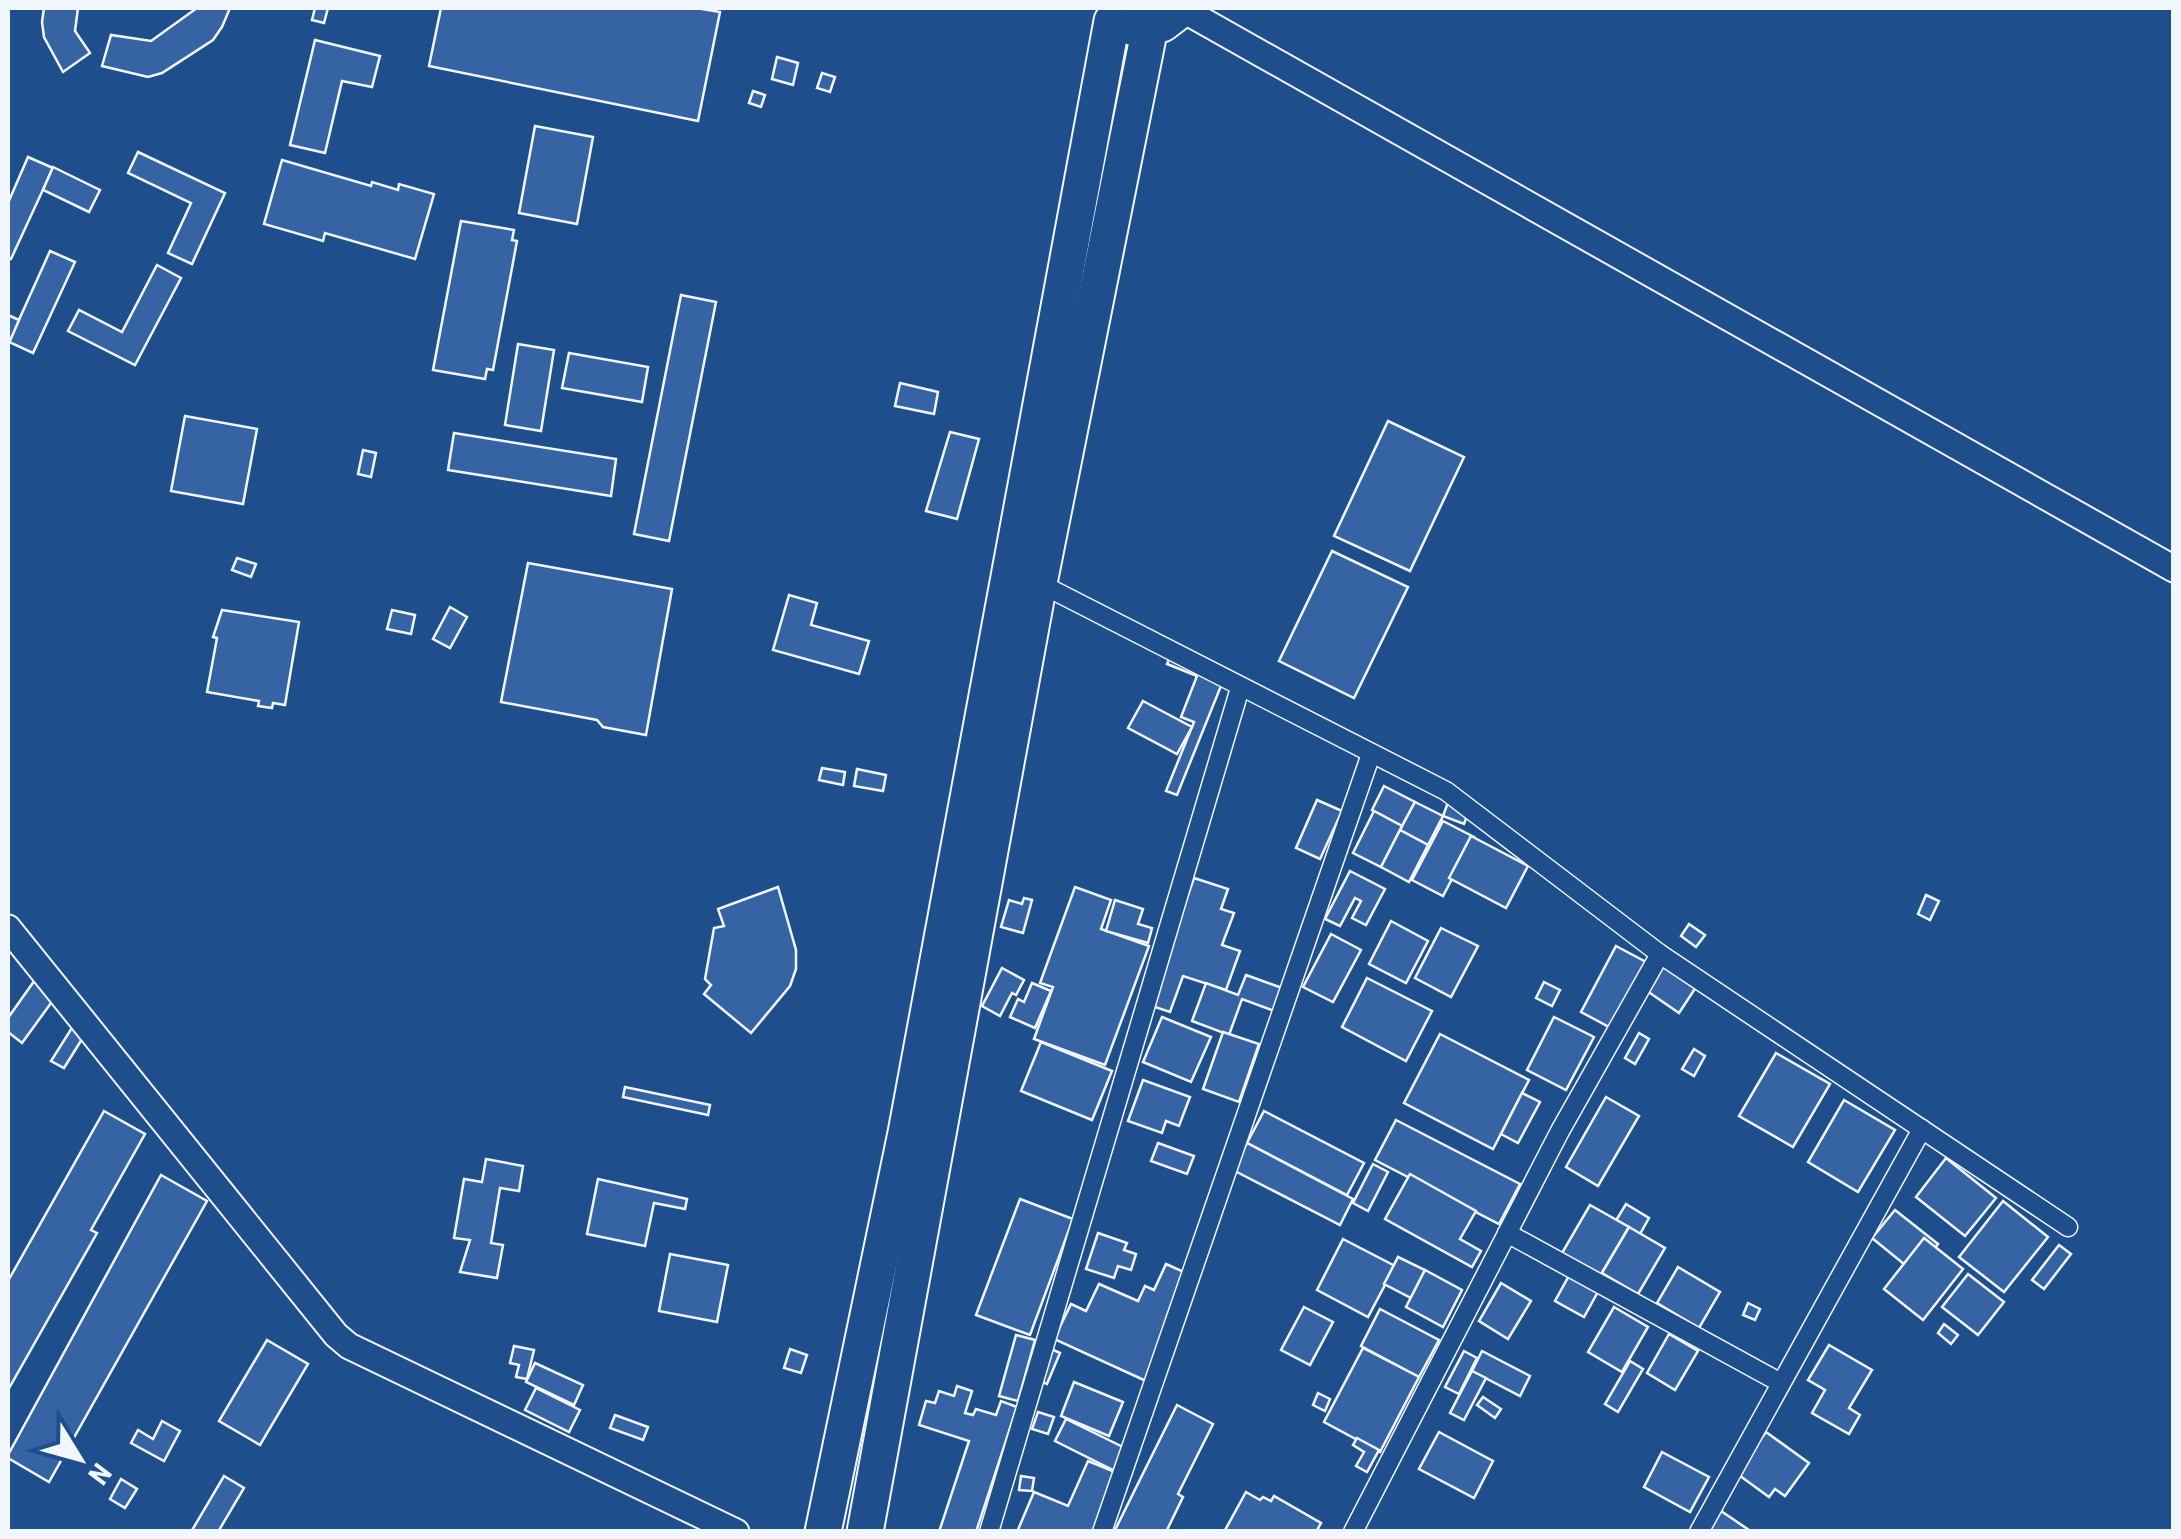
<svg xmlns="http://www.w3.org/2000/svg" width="2181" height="1539" font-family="'Roboto Condensed',sans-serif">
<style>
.building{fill:#3563a3;stroke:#f2f6ff;stroke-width:2.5}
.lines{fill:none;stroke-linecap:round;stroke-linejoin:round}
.street-casing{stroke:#f2f6ff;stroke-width:21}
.secondary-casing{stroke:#f2f6ff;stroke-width:29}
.highway-casing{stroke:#f2f6ff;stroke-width:39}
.street{stroke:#1f4e8c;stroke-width:18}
.secondary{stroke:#1f4e8c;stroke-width:25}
.highway{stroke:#1f4e8c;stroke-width:35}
</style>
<rect width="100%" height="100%" fill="#1f4e8c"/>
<g class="building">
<path d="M44,8H78L75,31L90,53L63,72L44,37L42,22Z"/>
<path d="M197,8H230L222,27L213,40L162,73L148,77L102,66L111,35L151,41Z"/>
<path d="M315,8H328L324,23L312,20Z"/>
<path d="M441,8H696L720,12L698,121L429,66Z"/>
<path d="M315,40L380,56L372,87L342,81L325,153L290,145Z"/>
<path d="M777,57L798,63L793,85L772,79Z"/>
<path d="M822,73L835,77L830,92L817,88Z"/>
<path d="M753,91L765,95L761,107L749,103Z"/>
<path d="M535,126L593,137L577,224L519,213Z"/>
<path d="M138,152L225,193L192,264L168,253L191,203L128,173Z"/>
<path d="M28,157L53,168L11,259L8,258V203Z"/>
<path d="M282,160L371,186L372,182L398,190L399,184L434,194L415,259L325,233L323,241L264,224Z"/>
<path d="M53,167L100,190L89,212L43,190Z"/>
<path d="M461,221L514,230L512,240L517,241L493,370L487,369L485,379L433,370Z"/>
<path d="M50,251L75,262L33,353L9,342Z"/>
<path d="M157,265L181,278L135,365L68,331L79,310L122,332Z"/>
<path d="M681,295L716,302L669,541L634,534Z"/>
<path d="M8,315L19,320L9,343L8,342Z"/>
<path d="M518,344L554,350L541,431L505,425Z"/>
<path d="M569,353L648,367L642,402L562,388Z"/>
<path d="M900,383L938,392L934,414L895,406Z"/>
<path d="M185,416L257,429L243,504L171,491Z"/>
<path d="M1388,421L1464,457L1410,571L1334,536Z"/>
<path d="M950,432L979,439L957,519L926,511Z"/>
<path d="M454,433L616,459L611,496L448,470Z"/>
<path d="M363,450L376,453L371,477L358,474Z"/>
<path d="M1332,551L1408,587L1354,698L1279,661Z"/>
<path d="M237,558L256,564L251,577L232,570Z"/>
<path d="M528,563L672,589L646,735L603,727L597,720L501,702Z"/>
<path d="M789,595L817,603L811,625L869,641L859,674L773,650Z"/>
<path d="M450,607L467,617L450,648L433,639Z"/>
<path d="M222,610L299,622L285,705L273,703L272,708L258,706L259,701L207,692L217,638L213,637Z"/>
<path d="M392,610L415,615L411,634L387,629Z"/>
<path d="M1173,649L1227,671L1177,795L1166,791L1194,722L1181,717L1197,676L1167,664Z"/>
<path d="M1143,701L1192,727L1177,754L1128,728Z"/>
<path d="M822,768L845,772L843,785L819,780Z"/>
<path d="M857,769L886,775L883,791L854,786Z"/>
<path d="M1384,786L1415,802L1402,826L1372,810Z"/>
<path d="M1451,794L1472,802L1464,824L1443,816Z"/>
<path d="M1317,800L1342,811L1320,859L1296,848Z"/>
<path d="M1415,802L1443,816L1428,845L1400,830Z"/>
<path d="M1374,811L1402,826L1381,867L1353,853Z"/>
<path d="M1443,821L1474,837L1443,896L1412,880Z"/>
<path d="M1400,830L1428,845L1409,882L1381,867Z"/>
<path d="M1471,836L1528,866L1506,908L1449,878Z"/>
<path d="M1350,871L1385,889L1366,925L1352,918L1361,901L1355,898L1340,926L1325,919Z"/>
<path d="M1194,878L1228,889L1221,909L1234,913L1222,945L1240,951L1226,990L1183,976L1170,1012L1149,1005Z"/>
<path d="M778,887L796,950V969L790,986L751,1033L704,994L711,985L705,979L714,928L724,926L718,909Z"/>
<path d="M1075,887L1111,900L1101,929L1149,946L1105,1065L1034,1039L1053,987L1040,983Z"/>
<path d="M1926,895L1939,901L1930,920L1918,914Z"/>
<path d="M1024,898L1032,900L1023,933L1001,927L1009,900L1022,904Z"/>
<path d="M1115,900L1143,909L1138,924L1152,928L1148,943L1106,931Z"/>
<path d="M1391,921L1428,941L1406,983L1369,964Z"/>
<path d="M1689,924L1705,935L1696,947L1681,936Z"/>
<path d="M1441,928L1478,946L1451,997L1415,978Z"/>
<path d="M1331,934L1361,950L1333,1002L1303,987Z"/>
<path d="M1616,946L1646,962L1611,1028L1581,1012Z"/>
<path d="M1670,957L1702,978L1679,1013L1647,991Z"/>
<path d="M1002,968L1024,980L1016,995L1012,993L1000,1016L982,1006Z"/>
<path d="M1246,975L1285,989L1277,1012L1242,999L1229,1035L1192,1021L1206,983L1238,995Z"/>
<path d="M37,977L59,992L22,1043L8,1032V1018Z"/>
<path d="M1367,978L1432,1011L1406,1061L1342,1027Z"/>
<path d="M1544,982L1560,990L1552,1006L1536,998Z"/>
<path d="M1032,983L1051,991L1035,1028L1010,1017L1018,999L1024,1002Z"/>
<path d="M1162,1017L1211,1037L1191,1082L1143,1062Z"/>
<path d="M1554,1017L1594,1037L1566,1090L1527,1070Z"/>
<path d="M75,1023L87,1031L64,1068L51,1061Z"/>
<path d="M1223,1032L1259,1044L1239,1102L1203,1089Z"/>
<path d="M1639,1033L1649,1039L1635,1064L1625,1058Z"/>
<path d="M1440,1034L1529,1080L1493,1149L1404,1103Z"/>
<path d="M1041,1042L1112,1071L1092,1120L1021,1091Z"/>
<path d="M1694,1049L1705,1056L1694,1076L1682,1069Z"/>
<path d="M1776,1053L1830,1084L1793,1147L1739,1116Z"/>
<path d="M1143,1080L1190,1097L1179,1126L1166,1121L1162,1133L1128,1121Z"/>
<path d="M625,1087L710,1105L708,1115L623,1097Z"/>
<path d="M1522,1093L1540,1102L1518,1143L1501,1134Z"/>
<path d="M1606,1097L1639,1116L1598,1186L1566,1167Z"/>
<path d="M1844,1100L1895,1130L1858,1192L1808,1162Z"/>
<path d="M104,1111L145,1134L91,1230L97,1233L8,1390V1281Z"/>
<path d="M1264,1111L1364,1163L1347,1195L1247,1143Z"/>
<path d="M1396,1120L1520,1184L1499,1224L1375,1160Z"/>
<path d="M1158,1143L1194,1156L1187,1174L1151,1161Z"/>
<path d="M1247,1143L1353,1199L1340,1225L1233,1170Z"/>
<path d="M1946,1158L1996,1198L1965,1236L1916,1197Z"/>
<path d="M486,1159L523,1166L519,1191L500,1188L491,1243L503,1245L497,1278L460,1272L470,1240L454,1238L464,1179L482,1182Z"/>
<path d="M1373,1164L1388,1172L1368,1211L1353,1203Z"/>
<path d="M1410,1174L1476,1211L1460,1239L1481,1251L1472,1267L1385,1219Z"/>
<path d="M161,1175L207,1201L49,1482L8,1458V1455Z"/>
<path d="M598,1179L687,1199L685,1209L654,1203L645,1246L587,1234Z"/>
<path d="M1020,1199L1073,1219L1030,1335L976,1315Z"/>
<path d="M2003,1201L2048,1237L2004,1292L1959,1257Z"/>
<path d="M1626,1204L1649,1218L1636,1241L1612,1227Z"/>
<path d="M1590,1205L1629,1227L1600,1276L1562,1253Z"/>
<path d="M1895,1210L1938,1244L1915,1273L1872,1238Z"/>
<path d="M1629,1227L1665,1248L1638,1294L1602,1273Z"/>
<path d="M1098,1233L1127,1243L1124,1250L1136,1254L1131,1270L1118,1266L1114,1278L1086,1269Z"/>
<path d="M1924,1238L1963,1269L1923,1320L1884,1289Z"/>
<path d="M1343,1239L1395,1266L1368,1317L1317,1290Z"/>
<path d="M2059,1245L2071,1254L2044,1289L2032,1280Z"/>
<path d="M670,1254L728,1265L717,1322L659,1311Z"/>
<path d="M1398,1257L1425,1270L1411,1298L1384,1284Z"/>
<path d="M1576,1263L1605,1279L1584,1317L1555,1301Z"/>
<path d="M1166,1264L1186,1273L1167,1316L1174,1319L1146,1381L1054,1339L1071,1304L1086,1311L1099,1284L1138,1301L1145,1286L1154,1290Z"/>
<path d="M1678,1267L1720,1292L1699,1328L1657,1303Z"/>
<path d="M1425,1270L1462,1290L1443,1327L1406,1307Z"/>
<path d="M1968,1274L2004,1302L1978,1335L1942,1307Z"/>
<path d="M1501,1283L1531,1301L1508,1339L1479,1321Z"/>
<path d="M1748,1303L1760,1309L1755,1320L1743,1315Z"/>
<path d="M1304,1307L1333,1322L1310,1365L1281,1350Z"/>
<path d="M1614,1307L1648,1327L1622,1372L1588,1352Z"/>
<path d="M1380,1309L1439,1340L1419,1377L1361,1346Z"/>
<path d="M1944,1324L1958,1335L1951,1344L1938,1333Z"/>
<path d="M1669,1334L1698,1351L1675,1390L1647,1373Z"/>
<path d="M1016,1335L1035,1340L1018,1401L999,1396Z"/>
<path d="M267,1340L308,1364L260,1445L219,1421Z"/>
<path d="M1829,1345L1872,1370L1849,1408L1860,1415L1849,1434L1812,1413L1825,1390L1808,1380Z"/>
<path d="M514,1346L534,1350L527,1379L516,1377L519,1365L510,1363Z"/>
<path d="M1047,1347L1060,1353L1047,1384L1034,1379Z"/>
<path d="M1363,1348L1419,1377L1380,1452L1324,1422Z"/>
<path d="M790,1349L807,1355L801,1373L784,1368Z"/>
<path d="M1464,1351L1477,1358L1459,1394L1445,1387Z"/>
<path d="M1482,1351L1530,1376L1520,1396L1472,1371Z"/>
<path d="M1630,1361L1643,1369L1618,1412L1605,1404Z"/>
<path d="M535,1363L583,1385L574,1405L526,1382Z"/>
<path d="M1472,1371L1486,1378L1464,1420L1450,1413Z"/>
<path d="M1074,1382L1123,1402L1109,1436L1061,1416Z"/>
<path d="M957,1386L972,1391L965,1413L973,1415L976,1409L996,1415L1001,1401L1017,1407L976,1532H939L969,1441L919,1425L926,1401L935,1403L939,1391L954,1396Z"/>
<path d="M536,1388L580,1410L569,1432L525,1410Z"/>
<path d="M1318,1393L1330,1399L1325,1411L1313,1405Z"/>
<path d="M1483,1397L1501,1409L1495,1418L1477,1405Z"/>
<path d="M1177,1405L1213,1424L1178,1494L1183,1497L1166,1532H1114Z"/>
<path d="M1038,1412L1054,1417L1048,1434L1032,1429Z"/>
<path d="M615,1415L648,1427L643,1440L610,1428Z"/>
<path d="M1066,1419L1129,1450L1117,1472L1055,1441Z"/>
<path d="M162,1421L180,1431L164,1461L131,1443L138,1430L153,1439Z"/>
<path d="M1439,1432L1493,1461L1474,1498L1419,1469Z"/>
<path d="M1766,1432L1809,1463L1785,1496L1775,1489L1769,1497L1736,1473Z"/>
<path d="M1357,1438L1379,1450L1367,1472L1356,1466L1364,1452L1353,1445Z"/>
<path d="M1662,1452L1709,1477L1690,1512L1644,1487Z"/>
<path d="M1088,1461L1120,1474L1095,1532H1017L1034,1492L1068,1506Z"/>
<path d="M224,1476L244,1488L218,1532H191Z"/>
<path d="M1021,1476L1034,1478L1032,1491L1019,1490Z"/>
<path d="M121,1479L137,1489L125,1508L110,1499Z"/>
<path d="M1246,1492L1260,1500L1263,1497L1271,1501L1274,1496L1321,1523L1316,1532H1224Z"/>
<path d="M1721,1511L1752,1532H1708Z"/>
</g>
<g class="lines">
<g class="street-casing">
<g id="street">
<path d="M1039,583L1446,791L1660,954L2068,1227"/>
<path d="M1507,1233L1781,1383"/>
<path d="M989,1532L1240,688"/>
<path d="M1102,1532L1371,754"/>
<path d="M1353,1532L1560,1131L1660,954"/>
<path d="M1699,1532L1922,1129"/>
</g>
</g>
<g class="secondary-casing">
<g id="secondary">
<path d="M1182,9L2174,569"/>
<path d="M8,928L336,1335L349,1346L736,1532"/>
</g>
</g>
<g class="highway-casing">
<g id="highway">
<path d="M1131,27L1162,24L1183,8"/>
<path d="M823,1532L906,1133L1112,21"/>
<path d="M865,1532L1039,583L1150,27"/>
</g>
</g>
<use href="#street" class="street"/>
<use href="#secondary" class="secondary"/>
<use href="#highway" class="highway"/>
</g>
<rect width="2181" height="1539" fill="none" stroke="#f2f6ff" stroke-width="20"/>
<g transform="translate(80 1459) rotate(127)" stroke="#1f4e8c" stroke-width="8" paint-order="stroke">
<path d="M0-8L18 38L0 25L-18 38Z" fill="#f2f6ff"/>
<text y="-15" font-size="28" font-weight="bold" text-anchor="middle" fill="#f2f6ff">N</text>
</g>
</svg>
